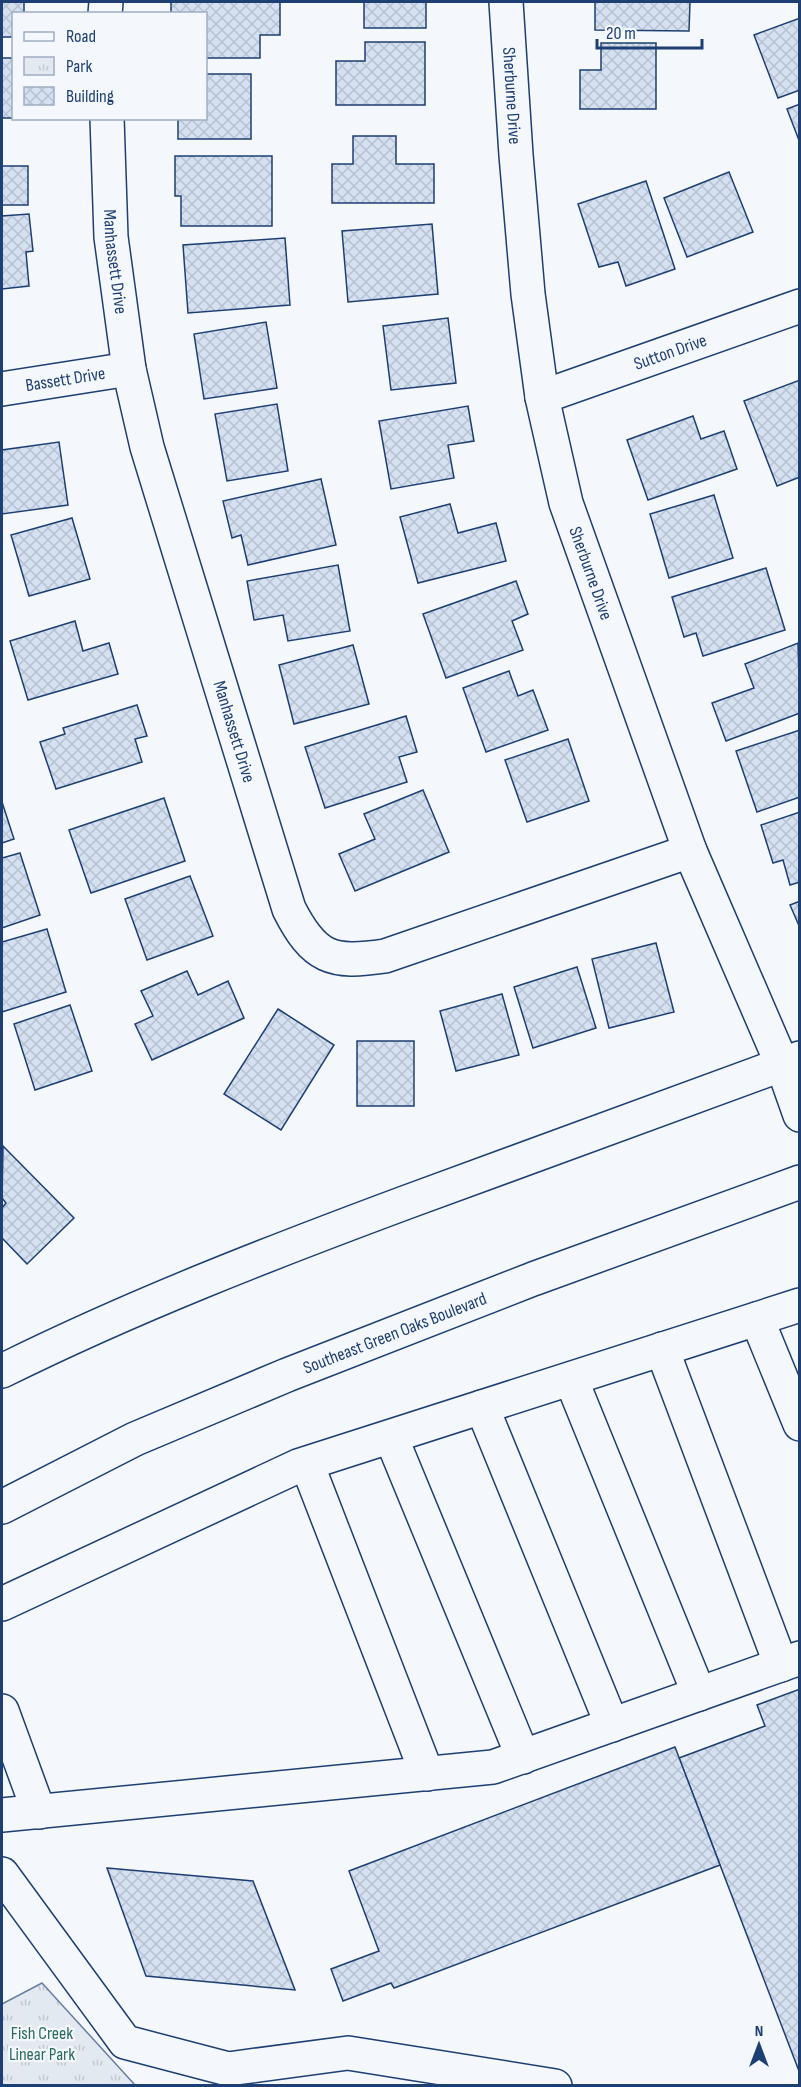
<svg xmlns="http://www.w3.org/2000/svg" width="801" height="2087" font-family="'Sofia Sans Condensed',sans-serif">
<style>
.park{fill:url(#park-tufts);stroke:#687fa3;stroke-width:1.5}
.building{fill:url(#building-cross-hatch);stroke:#1d3f73;stroke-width:1.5}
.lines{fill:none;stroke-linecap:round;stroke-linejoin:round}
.minor-casing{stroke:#1d3f73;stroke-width:36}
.major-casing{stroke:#1d3f73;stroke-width:36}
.minor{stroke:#f4f7fb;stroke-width:33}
.major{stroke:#f4f7fb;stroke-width:33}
.labels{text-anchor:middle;stroke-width:4.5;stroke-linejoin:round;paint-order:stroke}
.street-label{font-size:18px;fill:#1d3f73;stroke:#f4f7fb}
.park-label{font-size:18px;fill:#2c6c60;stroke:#f4f7fb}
</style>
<defs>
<pattern id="park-tufts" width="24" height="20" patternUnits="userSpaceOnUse" patternTransform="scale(1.5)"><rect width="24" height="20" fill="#e3e9f0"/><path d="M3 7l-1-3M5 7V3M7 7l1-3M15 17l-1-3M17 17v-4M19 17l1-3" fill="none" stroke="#c2c9d1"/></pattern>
<pattern id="building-cross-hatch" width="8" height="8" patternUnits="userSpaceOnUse" patternTransform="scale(1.5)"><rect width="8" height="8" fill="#d5e0f0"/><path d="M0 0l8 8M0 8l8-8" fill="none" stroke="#b6c1d1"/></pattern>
</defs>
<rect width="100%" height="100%" fill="#f4f7fb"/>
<path class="park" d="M42,1983L135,2085H2V2004Z"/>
<g class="building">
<path d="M2,2H24V14H14V37H2Z"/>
<path d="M171,2H280V35H260V58H206V14H171Z"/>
<rect x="364" y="2" width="62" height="26"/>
<path d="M595,2H690L689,31L595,30Z"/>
<path d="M800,18V90L778,98L754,35Z"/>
<path d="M365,42H425V105H336V61H365Z"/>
<path d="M601,43H656V109H580V70H601Z"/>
<rect x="2" y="58" width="12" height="60"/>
<path d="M206,74H251V139H178V118H206Z"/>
<path d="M800,104V143L787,109Z"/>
<path d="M353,136H396V164H434V203H332V164H353Z"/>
<path d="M175,156H272V226H181V196H175Z"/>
<rect x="2" y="166" width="26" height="39"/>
<path d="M729,172L753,232L687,257L664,198Z"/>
<path d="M646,181L675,269L626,286L618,262L599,267L578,204Z"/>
<path d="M29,214L33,251L26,252L29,286L2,289V216Z"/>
<path d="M432,224L438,294L348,302L342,231Z"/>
<path d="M285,238L290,305L188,313L183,245Z"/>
<path d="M448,318L456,383L391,390L383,326Z"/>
<path d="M266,322L277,388L204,399L194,334Z"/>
<path d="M800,380V477L777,486L744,401Z"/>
<path d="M277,404L288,471L227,481L215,414Z"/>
<path d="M468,406L474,441L448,445L454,478L391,489L379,421Z"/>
<path d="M693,416L701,439L724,431L737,469L648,500L627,440Z"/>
<path d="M59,442L68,505L2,514V450Z"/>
<path d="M321,479L336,545L248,565L241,535L232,538L223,501Z"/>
<path d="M714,495L733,558L669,578L650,514Z"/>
<path d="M450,504L458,533L496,523L506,561L418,583L400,517Z"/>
<path d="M72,518L90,579L29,596L11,535Z"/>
<path d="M338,565L350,631L288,641L283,615L254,620L247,581Z"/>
<path d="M766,568L785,630L703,656L696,633L684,637L672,597Z"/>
<path d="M516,581L528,614L512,621L523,650L446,678L423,614Z"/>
<path d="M75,621L83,651L109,643L118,674L28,700L10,641Z"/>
<path d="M798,643L800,713L726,741L712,703L754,688L745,664Z"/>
<path d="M353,645L369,704L294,724L279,665Z"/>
<path d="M509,671L518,696L533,690L548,730L486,752L463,688Z"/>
<path d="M137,705L147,736L135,739L142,762L56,789L40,742L65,734L63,728Z"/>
<path d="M406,716L417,752L399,757L407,782L325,808L305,747Z"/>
<path d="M800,730V797L757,812L736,751Z"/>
<path d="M568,739L589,801L527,822L505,760Z"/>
<path d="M423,790L449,852L355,891L339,854L375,839L364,814Z"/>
<path d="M164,798L185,861L91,893L69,830Z"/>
<path d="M2,802L14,839L2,843Z"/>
<path d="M800,812V882L790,885L783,860L773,863L761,825Z"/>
<path d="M20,853L40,915L2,928V858Z"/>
<path d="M190,876L213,936L147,960L125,899Z"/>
<path d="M800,901V928L790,905Z"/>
<path d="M47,929L66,992L2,1012V942Z"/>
<path d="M656,943L674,1012L609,1028L592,959Z"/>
<path d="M577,967L596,1028L533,1048L514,987Z"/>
<path d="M187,971L198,995L228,981L244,1018L152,1060L135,1024L153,1016L141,991Z"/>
<path d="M502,994L519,1055L456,1071L440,1011Z"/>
<path d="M70,1005L92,1071L35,1090L14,1024Z"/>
<path d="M278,1009L334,1045L281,1130L224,1094Z"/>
<rect x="357" y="1041" width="57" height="65"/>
<path d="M3,1146L74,1218L27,1264L2,1238V1208L6,1203L2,1198Z"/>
<path d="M800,1689V2071H799L679,1758L765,1726L757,1705Z"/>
<path d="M675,1747L720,1865L394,1988L391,1983L343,2001L331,1969L379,1951L349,1871Z"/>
<path d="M107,1868L253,1881L295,1990L146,1976Z"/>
</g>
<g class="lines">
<g class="minor-casing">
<g id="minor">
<path id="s1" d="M506,2L516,155L528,294L542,397L566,503L690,851L782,1064L800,1115"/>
<path d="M105,14L106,2"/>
<path id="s2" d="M107,118L111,237L129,369L147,447L289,909C314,958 331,964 385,956L690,851"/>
<path id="s3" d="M2,389L129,369"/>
<path id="s4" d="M542,397L800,306"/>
<path d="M757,1319L800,1424"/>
<path d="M662,1349L781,1665"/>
<path d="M571,1379L699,1694"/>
<path d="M482,1407L612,1725"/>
<path d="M391,1437L523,1757"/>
<path d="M307,1464L427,1774"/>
<path d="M2,1604L298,1466L800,1305"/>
<path d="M2,1711L39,1812"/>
<path d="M2,1815L493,1767L800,1658"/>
<path d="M2,1874L125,2042L228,2069L348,2053L555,2086"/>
</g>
</g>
<g class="major-casing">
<g id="major">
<path d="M2,1371C133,1306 270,1253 407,1202C538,1153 669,1105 800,1058"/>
<path id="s5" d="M2,1507L135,1439L287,1375L533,1279L800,1182"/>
</g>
</g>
<use href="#minor" class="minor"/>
<use href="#major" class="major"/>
</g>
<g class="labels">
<g class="street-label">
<text dy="6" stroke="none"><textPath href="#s1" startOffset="94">Sherburne Drive</textPath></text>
<text dy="6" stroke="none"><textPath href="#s2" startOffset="144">Manhassett Drive</textPath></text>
<text dy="6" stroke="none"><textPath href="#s4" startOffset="136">Sutton Drive</textPath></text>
<text dy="6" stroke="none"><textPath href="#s3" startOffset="64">Bassett Drive</textPath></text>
<text dy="6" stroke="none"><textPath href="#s1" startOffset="580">Sherburne Drive</textPath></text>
<text dy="6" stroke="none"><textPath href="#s2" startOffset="630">Manhassett Drive</textPath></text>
<text dy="6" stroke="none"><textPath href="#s5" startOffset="430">Southeast Green Oaks Boulevard</textPath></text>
</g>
<g class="park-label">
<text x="42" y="2039">Fish Creek<tspan x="42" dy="21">Linear Park</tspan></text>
</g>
</g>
<rect width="801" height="2087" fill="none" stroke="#1d3f73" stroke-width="6"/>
<rect x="12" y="12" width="195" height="108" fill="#f4f7fb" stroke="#9eadc5" stroke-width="1.5"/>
<rect x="24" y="32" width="30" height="9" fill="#f4f7fb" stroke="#9eadc5" stroke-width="1.5"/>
<text x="66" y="42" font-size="18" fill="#1d3f73">Road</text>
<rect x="24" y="57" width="30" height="18" fill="url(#park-tufts)" stroke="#9eadc5" stroke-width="1.5"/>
<text x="66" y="72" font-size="18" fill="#1d3f73">Park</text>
<rect x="24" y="87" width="30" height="18" fill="url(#building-cross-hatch)" stroke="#9eadc5" stroke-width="1.5"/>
<text x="66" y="102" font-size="18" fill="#1d3f73">Building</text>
<g transform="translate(759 2045)" stroke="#f4f7fb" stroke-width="4.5" paint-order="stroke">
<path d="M0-4.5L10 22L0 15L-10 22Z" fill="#1d3f73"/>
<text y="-9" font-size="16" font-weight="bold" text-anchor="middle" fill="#1d3f73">N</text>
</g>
<path d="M597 39v9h105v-9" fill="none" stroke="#1d3f73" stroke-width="3"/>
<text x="606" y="39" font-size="18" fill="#1d3f73" stroke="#f4f7fb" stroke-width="4.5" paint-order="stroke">20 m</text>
</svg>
